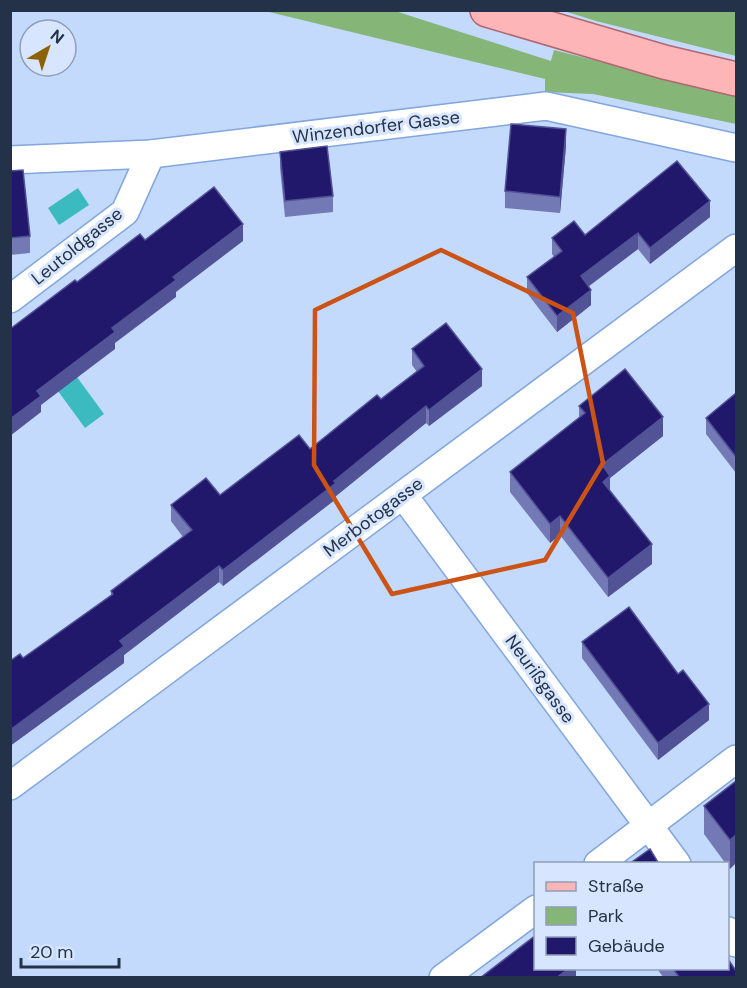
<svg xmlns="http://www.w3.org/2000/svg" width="747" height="988" font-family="'DM Sans',sans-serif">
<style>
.green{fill:#86b578}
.water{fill:#3bbbc0}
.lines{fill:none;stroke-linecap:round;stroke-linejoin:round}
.minor-casing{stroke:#82a6de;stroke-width:30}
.primary-casing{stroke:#b06771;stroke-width:36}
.minor{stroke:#fff;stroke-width:27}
.primary{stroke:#fdb5b7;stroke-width:33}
.wall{fill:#7279b4}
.shaded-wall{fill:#525297}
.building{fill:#22186b;stroke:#525297;stroke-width:1.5}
.marked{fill:none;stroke:#cb5315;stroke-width:4.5;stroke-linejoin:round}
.labels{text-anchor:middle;stroke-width:6;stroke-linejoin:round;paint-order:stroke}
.street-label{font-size:18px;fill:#243249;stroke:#d7e6fe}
</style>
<rect width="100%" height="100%" fill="#c3dafd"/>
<g class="green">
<path d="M265,11H395L551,61L554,50L736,96V124L593,94L545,92V79Z"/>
<path d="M672,11L683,12L685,10L736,11V56L596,21L564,11Z"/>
</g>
<g class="water">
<path d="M78,188L89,205L59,225L48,208Z"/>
<path d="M77,377L104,414L85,428L58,391Z"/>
</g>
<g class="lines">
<g class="minor-casing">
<g id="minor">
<path d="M10,160L151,154L546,106L736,148"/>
<path d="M10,299L125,212L151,154"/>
<path d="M403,495L677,864"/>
<path d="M10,786L736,248"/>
<path d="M598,864L736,759"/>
<path d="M728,931L736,943"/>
<path d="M443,978L536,909"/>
</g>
</g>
<g class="primary-casing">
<path id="primary" d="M487,10L664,62L736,79"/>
</g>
<use href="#minor" class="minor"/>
<use href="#primary" class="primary"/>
</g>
<g class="wall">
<path d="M566,146L560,213L505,208V191Z"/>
<path d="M280,152L333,196V212L285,217L280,168Z"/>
<path d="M10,171L30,236V253L10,255Z"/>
<path d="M710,217L650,264L638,249L589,286L591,305L557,332L527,293V277L554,257L552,254V238L585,235Z"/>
<path d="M412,349L482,386L429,426L426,423L336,496V499L223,586L219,582L124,655V663L10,746V661L23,658L111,596V591L183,537L171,521V505L220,495L310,449L381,399L417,372L412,365Z"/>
<path d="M736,393V473L706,434V418Z"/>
<path d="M579,406L663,436L610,478V492L652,564L608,597L560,535L550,543L510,492V472L579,418Z"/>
<path d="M582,642L709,720L658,760L582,658Z"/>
<path d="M736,781L730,869L728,866V864H726L704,834V806Z"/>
<path d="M657,969H728L736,978H664Z"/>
</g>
<g class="shaded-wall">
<path d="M566,129V146L560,213V197Z"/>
<path d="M710,201V217L650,264V248Z"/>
<path d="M243,224V241L176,292V297L115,343V349L41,405V412L10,436V419L37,391L173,277Z"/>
<path d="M638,233V249L581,292V276Z"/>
<path d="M591,290V305L557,332V316Z"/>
<path d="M482,369V386L429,426V410Z"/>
<path d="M426,406V423L336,496V499L223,586V570Z"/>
<path d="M663,417V436L610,478V495L603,501L602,465Z"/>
<path d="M560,516V535L550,543V524Z"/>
<path d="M652,544V564L608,597V578Z"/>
<path d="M219,566V582L124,655V663L10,746V730L120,641Z"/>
<path d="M709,704V720L658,760V743Z"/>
<path d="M736,835V863L730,869V840Z"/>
<path d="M568,969H576V978H556Z"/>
</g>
<g class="building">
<path d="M511,124L566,129L560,197L505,191Z"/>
<path d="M327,146L333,196L285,201L280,152Z"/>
<path d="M677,161L710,201L650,248L638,233L581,276L591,290L557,316L527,277L562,251L552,238L574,221L585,235Z"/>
<path d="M23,170L30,236L10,238V171Z"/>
<path d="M214,187L243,224L173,277L176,280L112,328L115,332L37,391L41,396L10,419V329L75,280L77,282L140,234L145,240Z"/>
<path d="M446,323L482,369L429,410L426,406L334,481L336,483L223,570L219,566L120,641L124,646L10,730V661L20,654L23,658L113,594L111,591L192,530L171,505L206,478L220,495L299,435L310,449L377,395L381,399L424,366L412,349Z"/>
<path d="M625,369L663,417L602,465L610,476L603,482L652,544L608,578L560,516L550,524L510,472L585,413L579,406Z"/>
<path d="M736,393V457L706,418Z"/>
<path d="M629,607L678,674L683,670L709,704L658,743L582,642Z"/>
<path d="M736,781V835L730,840L704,806Z"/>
<path d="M650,849L659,864H629Z"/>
<path d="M536,935V969H568L556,978H480Z"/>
<path d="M728,959L736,971V978H680L673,969H728Z"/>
</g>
<path class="marked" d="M441,250L573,313L603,463L545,560L392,594L314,465L315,310Z"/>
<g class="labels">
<g class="street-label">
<text transform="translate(376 127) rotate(-7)" y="6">Winzendorfer Gasse</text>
<text transform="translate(77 246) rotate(-39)" y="6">Leutoldgasse</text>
<text transform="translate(373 517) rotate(-37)" y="6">Merbotogasse</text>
<text transform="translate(540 679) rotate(54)" y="6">Neurißgasse</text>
</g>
</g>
<rect width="747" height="988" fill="none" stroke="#243249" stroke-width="24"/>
<rect x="534" y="862" width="195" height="108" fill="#d7e6fe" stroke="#8f9eb6" stroke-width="1.5"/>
<rect x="546" y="882" width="30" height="9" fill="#fdb5b7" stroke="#8f9eb6" stroke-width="1.5"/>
<text x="588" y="892" font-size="18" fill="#243249">Straße</text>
<rect x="546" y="907" width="30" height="18" fill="#86b578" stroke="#8f9eb6" stroke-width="1.5"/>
<text x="588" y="922" font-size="18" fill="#243249">Park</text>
<rect x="546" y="937" width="30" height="18" fill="#22186b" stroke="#8f9eb6" stroke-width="1.5"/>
<text x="588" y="952" font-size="18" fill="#243249">Gebäude</text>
<g transform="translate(48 48) rotate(39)"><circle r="28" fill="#d7e6fe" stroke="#8f9eb6" stroke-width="1.5"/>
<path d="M0-4.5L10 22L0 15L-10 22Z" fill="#8c6205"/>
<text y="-9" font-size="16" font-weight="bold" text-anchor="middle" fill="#243249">N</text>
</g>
<path d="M21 958v9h98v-9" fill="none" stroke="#243249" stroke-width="3"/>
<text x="30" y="958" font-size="18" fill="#243249" stroke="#d7e6fe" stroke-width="4.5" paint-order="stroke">20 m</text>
</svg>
